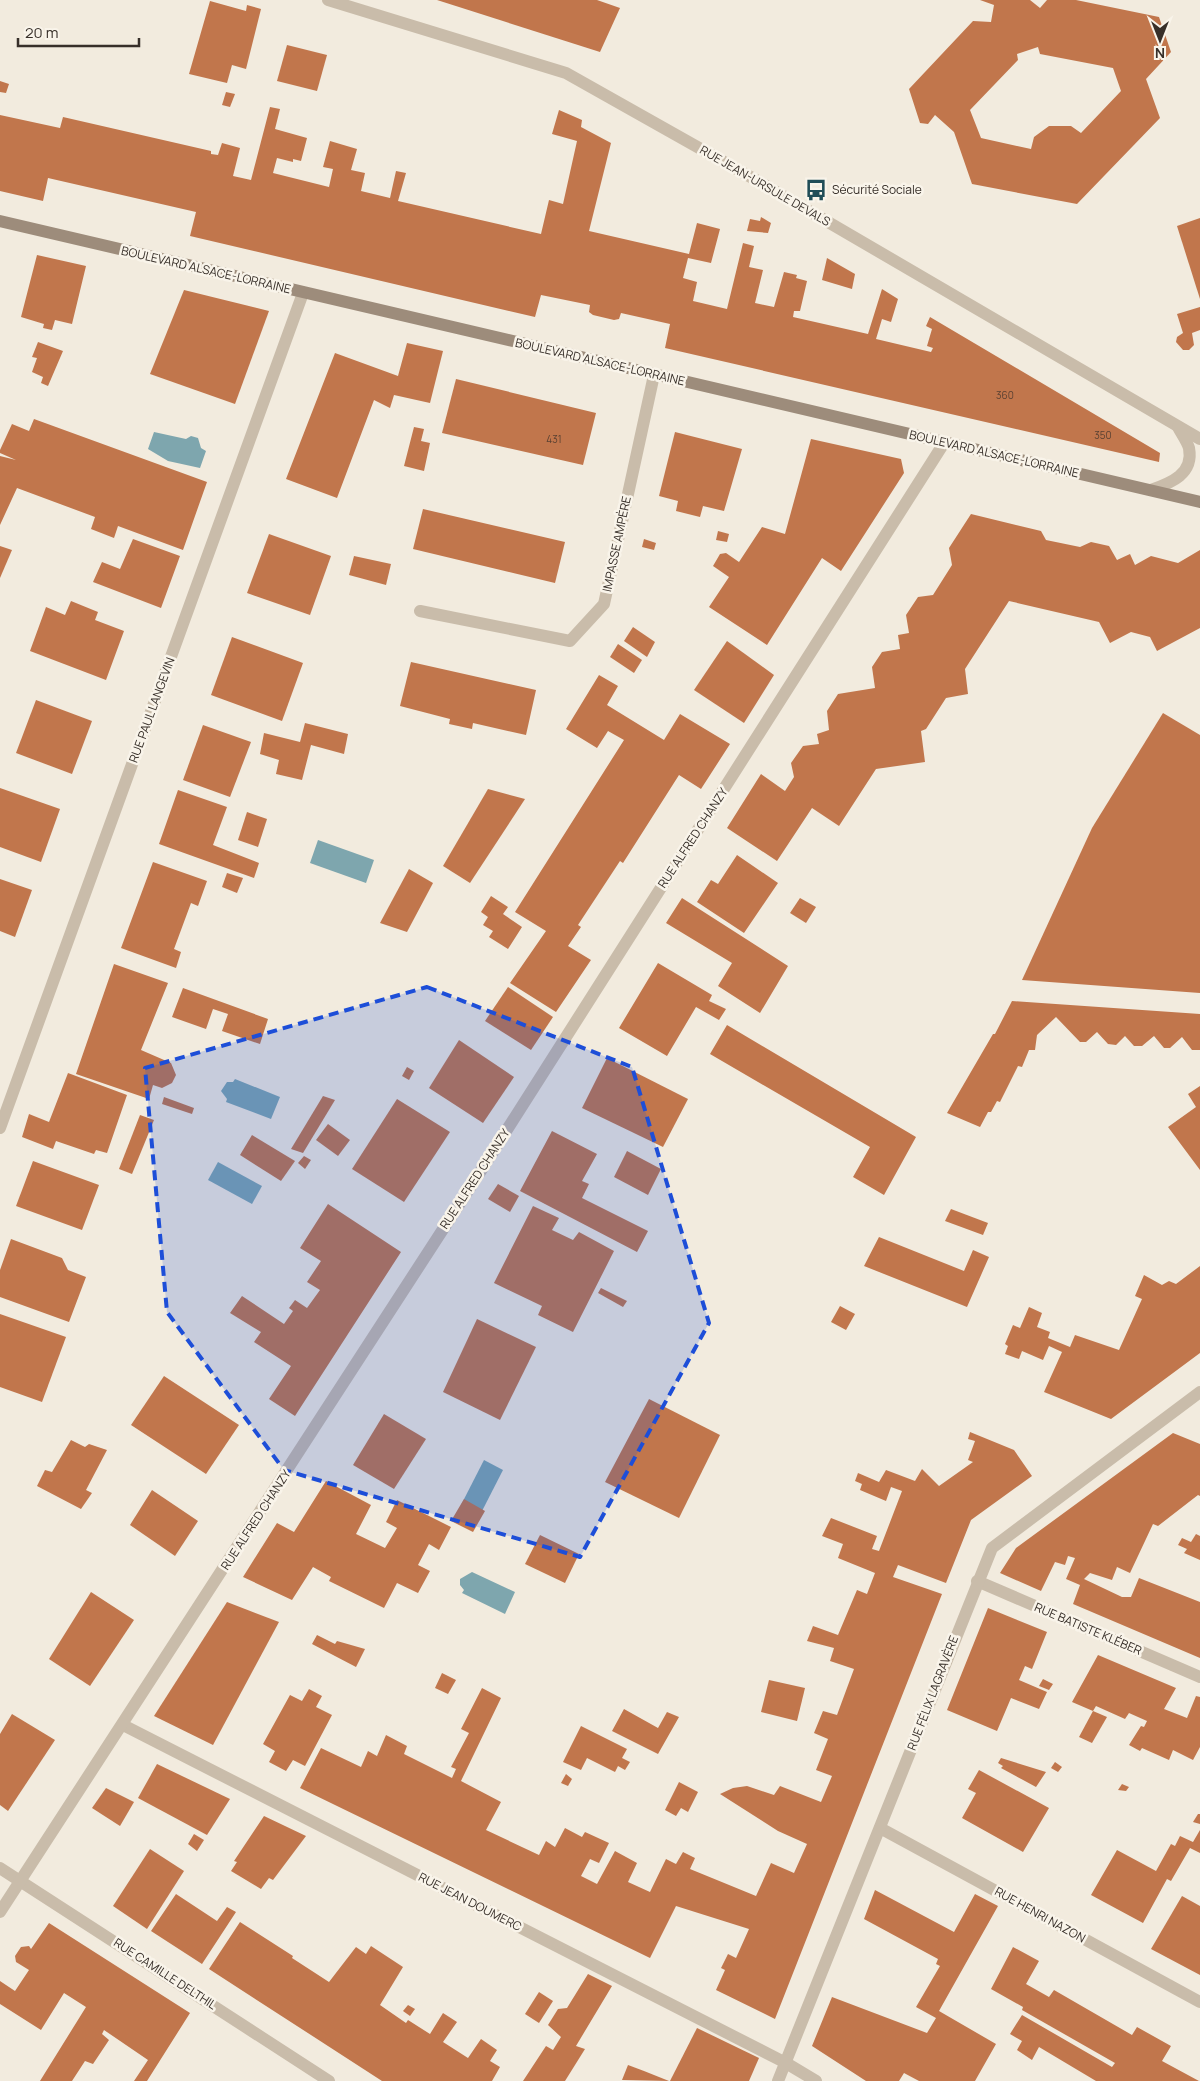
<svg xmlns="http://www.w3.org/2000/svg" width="1200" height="2081" font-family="Manrope,sans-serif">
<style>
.water{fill:#7ea6ae}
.building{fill:#c1764c;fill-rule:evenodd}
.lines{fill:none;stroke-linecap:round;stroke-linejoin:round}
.street{stroke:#c9bcaa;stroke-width:12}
.secondary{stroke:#9d8c7b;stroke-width:12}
.marked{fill:#1d4ed8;fill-opacity:0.2;stroke:#1d4ed8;stroke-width:4;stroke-dasharray:10 6;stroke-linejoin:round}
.labels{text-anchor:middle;stroke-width:5;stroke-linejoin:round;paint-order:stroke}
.number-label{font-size:10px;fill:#5a4132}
.street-label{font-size:12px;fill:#372f29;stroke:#f9f4ea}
.poi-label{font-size:12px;fill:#372f29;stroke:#f9f4ea;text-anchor:start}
</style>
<rect width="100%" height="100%" fill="#f2ebde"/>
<g class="water">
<path d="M154,432L186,439L191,436L198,438L201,448L206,451L200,468L168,461L148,449Z"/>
<path d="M318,840L374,860L366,883L310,863Z"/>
<path d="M235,1079L280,1097L271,1119L226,1102L227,1099L221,1091L227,1082H233Z"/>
<path d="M218,1162L262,1186L252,1204L208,1180Z"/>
<path d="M484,1460L503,1470L480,1515L461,1505Z"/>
<path d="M472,1572L515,1592L505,1614L462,1593L464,1590L460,1585V1579Z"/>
</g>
<g class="building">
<path d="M437,0H597L620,8L600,52Z"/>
<path d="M980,0H1030L1040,8L1047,0H1076L1159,17L1171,52L1146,79L1160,118L1077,204L972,184L954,132L935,115L928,124L920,123L909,89L973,21L991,22L994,5ZM1038,47L1040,54L1113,68L1121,91L1081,133L1071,126H1049L1034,137L1031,149L981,138L970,110L1018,60L1017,54Z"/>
<path d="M210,1L246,11L247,5L261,9L246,69L232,65L227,83L189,74Z"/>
<path d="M287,45L327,55L317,91L277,81Z"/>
<path d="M0,81L9,84L6,93L0,92Z"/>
<path d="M226,92L235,94L230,107L222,105Z"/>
<path d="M270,107L280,109L275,129L307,138L301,161L293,159V162L277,158L273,173L329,187L333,169L323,167L330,141L357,149L351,170L365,173L361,191L390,198L396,171L406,173L398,201L541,234L549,200L563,204L577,141L552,134L559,110L582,120L581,127L611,143L589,231L689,254L697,223L720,229L711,263L688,258L683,278L697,282L693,301L727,309L743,243L754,246L749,267L763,270L755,303L774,307L784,272L797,275L796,278L807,281L800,311H794L793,317L868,334L882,289L898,299L891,322L882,319L876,339L931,352L933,348L927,346L932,329L926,326L930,317L1160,453L1159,462L665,348L670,324L621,313L619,319L614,320L593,315L589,312L590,305L541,295L535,317L190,236L196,212L48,178L43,201L0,191V115L60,128L63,117L211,151V154L218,155L222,143L240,148L233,176L251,180Z"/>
<path d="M761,217L771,223L768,233L747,231L750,219L760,221Z"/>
<path d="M1200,218V299L1177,226Z"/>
<path d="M37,255L86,266L72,324L55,320L52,330L43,328L44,324L21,317Z"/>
<path d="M827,258L855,274L852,289L822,280Z"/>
<path d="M184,290L269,311L235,404L150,374Z"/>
<path d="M1200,307V330L1192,333L1194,345L1189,350H1183L1176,342L1177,337L1183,333L1177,314Z"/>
<path d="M38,342L63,351L48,386L41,383L43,377L32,372L37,358L32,357Z"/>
<path d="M407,343L443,351L430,403L394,395L390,408L374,400L337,498L286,479L335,353L398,376Z"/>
<path d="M456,379L596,413L583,465L442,433Z"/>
<path d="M34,419L207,482L183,550L118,526L114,538L91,529L95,517L17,488L0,525V456L16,460L0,453V450L12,424L29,431Z"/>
<path d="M414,427L424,429L421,441L430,443L424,471L404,466Z"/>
<path d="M675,432L742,449L724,511L703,506L700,517L676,511L678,501L659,496Z"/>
<path d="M811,439L901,459L904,473L841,571L822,558L767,645L709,607L729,577L713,566L720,554L726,553L739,562L762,527L785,534Z"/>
<path d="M423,509L565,542L555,583L413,549Z"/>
<path d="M971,514L1041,531L1046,540L1080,547L1091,542L1109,546L1117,560L1130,554L1135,565L1151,556L1178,563L1200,550V628L1157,651L1150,637L1131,632L1110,643L1099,622L1009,601L965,669L968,694L946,698L926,729L921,731L925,762L876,769L839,826L812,808L777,861L727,828L761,774L785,791L794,777L791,763L803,746L819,744L817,734L829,730L827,711L838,694L875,688L872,667L882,652L900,649L898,635L909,633L906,615L918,597L933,595L952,565L949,548Z"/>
<path d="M718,531L729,534L727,542L716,540Z"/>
<path d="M269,534L331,556L310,615L247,593Z"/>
<path d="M133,539L180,556L161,608L93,582L102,562L120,569Z"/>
<path d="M644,539L656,543L654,550L642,547Z"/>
<path d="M0,546L12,550L0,578Z"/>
<path d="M354,556L391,564L386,585L349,575Z"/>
<path d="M71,601L98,612L95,620L124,631L106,680L30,651L46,607L65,615Z"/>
<path d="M633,627L655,642L647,657L624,641Z"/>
<path d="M232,637L303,663L282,721L211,695Z"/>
<path d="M727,641L774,675L744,723L694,690Z"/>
<path d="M618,644L642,660L634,673L610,657Z"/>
<path d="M411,662L536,690L526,735L473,723L472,729L449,724L450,719L400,706Z"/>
<path d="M599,675L618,686L607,705L664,740L680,714L730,744L701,789L679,775L623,863L620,861L578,925L581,927L568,946L591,960L556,1012L510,983L546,931L515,912L624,740L608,731L597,748L566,729Z"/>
<path d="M36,700L92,721L72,774L16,753Z"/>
<path d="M1163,713L1200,735V993L1022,980L1092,828Z"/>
<path d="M305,723L348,734L344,754L311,745L302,780L276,774L279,760L260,754L264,733L300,742Z"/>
<path d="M203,725L251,742L230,797L183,780Z"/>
<path d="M0,788L60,809L41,862L0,847Z"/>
<path d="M488,789L525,799L470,883L443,866Z"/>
<path d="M178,790L227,807L213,845L259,863L254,878L159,844Z"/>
<path d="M247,812L267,819L258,847L238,840Z"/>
<path d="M737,855L778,883L744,933L697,902L711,880L718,884Z"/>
<path d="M153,862L207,881L198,906L191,903L174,949L181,952L176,968L121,948Z"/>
<path d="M409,869L433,883L407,932L380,923Z"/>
<path d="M227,873L243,878L237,893L222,887Z"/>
<path d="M0,879L32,890L15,937L0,931Z"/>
<path d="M491,896L508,907L503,914L522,927L508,949L489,937L493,931L483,925L488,917L481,912Z"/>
<path d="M682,898L788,966L760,1013L718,986L732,963L666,923Z"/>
<path d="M800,898L816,907L806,923L790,913Z"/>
<path d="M658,963L712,995L709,1001L726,1009L719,1020L696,1007L667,1056L619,1028Z"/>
<path d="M114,964L168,983L141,1050L171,1063L176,1075L172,1083L162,1088L153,1085L149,1099L76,1074Z"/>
<path d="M508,987L553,1017L531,1050L485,1021Z"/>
<path d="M183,988L268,1019L260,1044L222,1031L228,1014L213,1009L206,1029L172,1017Z"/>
<path d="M1012,1001L1200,1014V1050H1192L1182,1037L1170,1048H1164L1154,1036L1142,1046H1134L1125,1036L1116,1045L1108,1044L1097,1032L1086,1042H1080L1056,1017L1037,1035L1035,1050H1029L1022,1067L1018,1066L1000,1102L997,1101L991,1112H988L980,1127L947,1113L993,1034H995Z"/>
<path d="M727,1025L916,1137L884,1195L853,1177L870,1147L710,1054Z"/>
<path d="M459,1040L514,1077L483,1123L429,1088Z"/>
<path d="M607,1058L688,1099L663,1147L582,1108Z"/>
<path d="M407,1067L414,1071L409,1080L402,1076Z"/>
<path d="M68,1073L127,1095L107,1153L96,1150L94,1154L56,1141L53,1149L22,1137L29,1114L49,1122Z"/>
<path d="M1200,1086V1170L1168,1127L1196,1107L1188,1094Z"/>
<path d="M323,1096L335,1100L303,1153L291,1149Z"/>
<path d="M164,1097L194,1108L192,1114L162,1104Z"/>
<path d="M397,1099L450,1132L404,1202L352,1169Z"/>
<path d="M140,1115L154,1120L132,1174L119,1169Z"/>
<path d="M328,1124L350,1140L338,1156L316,1140Z"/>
<path d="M552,1131L597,1154L582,1181L589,1184L582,1198L648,1231L637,1252L520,1191Z"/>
<path d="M252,1135L295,1161L281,1181L240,1155Z"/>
<path d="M627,1151L661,1169L648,1195L614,1177Z"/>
<path d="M304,1156L311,1160L305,1169L298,1163Z"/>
<path d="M33,1161L99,1185L82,1230L16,1206Z"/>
<path d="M498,1184L519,1196L510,1212L488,1199Z"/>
<path d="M328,1204L401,1252L295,1416L269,1399L291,1366L254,1342L261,1332L230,1313L242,1296L284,1324L293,1311L289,1308L295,1300L307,1308L320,1290L307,1282L321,1261L300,1248Z"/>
<path d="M533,1206L559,1218L552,1230L573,1240L579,1232L614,1251L573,1332L538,1315L542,1306L494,1283Z"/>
<path d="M951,1209L988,1223L983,1235L945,1221Z"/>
<path d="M879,1237L964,1271L973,1250L989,1257L967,1307L864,1266Z"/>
<path d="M11,1239L62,1258L68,1270L86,1277L69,1322L0,1297V1270Z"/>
<path d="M1200,1266V1353L1111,1419L1044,1392L1062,1352L1049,1346L1043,1360L1022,1351L1019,1359L1005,1354L1008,1346L1005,1344L1013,1325L1020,1328L1029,1307L1042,1313L1037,1327L1050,1332L1048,1338L1070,1347L1075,1335L1119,1350L1142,1299L1135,1296L1144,1275L1162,1285L1169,1281L1176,1284Z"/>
<path d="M601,1288L627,1301L623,1307L598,1293Z"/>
<path d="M840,1306L855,1314L846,1330L831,1322Z"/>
<path d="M0,1314L66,1337L42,1402L0,1387Z"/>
<path d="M477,1319L536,1347L500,1420L443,1392Z"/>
<path d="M164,1376L239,1425L206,1474L131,1425Z"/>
<path d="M649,1399L720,1435L679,1518L605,1482Z"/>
<path d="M384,1414L426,1439L394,1489L353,1465Z"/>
<path d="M970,1432L1014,1450L1032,1476L971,1520L946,1583L898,1565L893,1577L942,1594L775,2019L716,1990L725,1970L721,1968L728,1954L736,1958L749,1929L676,1906L650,1958L300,1788L321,1748L361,1767L368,1751L377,1756L386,1735L407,1746L404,1754L452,1778L456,1769L451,1767L469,1733L461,1729L482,1688L501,1698L461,1781L501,1802L486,1830L539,1855L546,1841L555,1847L565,1828L582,1837L585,1832L609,1843L599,1863L590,1859L581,1876L597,1884L615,1851L637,1863L628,1882L650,1892L666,1859L676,1864L683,1852L695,1858L690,1869L756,1896L771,1863L794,1873L807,1844L778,1831L720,1794L733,1788L747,1786L774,1795L780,1786L821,1802L832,1776L816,1770L828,1739L814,1733L823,1711L837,1715L854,1669L830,1661L834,1648L807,1641L813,1626L838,1635L857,1590L867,1594L875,1573L838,1558L843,1544L822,1536L831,1518L877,1536L872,1549L879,1551L902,1491L891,1487L886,1501L860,1490L862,1484L855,1481L858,1473L879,1482L886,1470L915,1481L922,1469L939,1486L973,1462L968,1460L975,1441L968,1439Z"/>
<path d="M1173,1433L1200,1444V1496L1198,1495L1158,1526L1153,1524L1130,1573L1117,1567L1112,1580L1090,1573L1084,1579L1122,1597H1131L1139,1578L1200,1602V1658L1073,1604L1080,1585L1066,1579L1075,1558L1068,1556L1065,1565L1055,1562L1041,1591L1000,1573L1016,1548Z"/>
<path d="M71,1440L85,1447L89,1444L107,1450L86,1490L92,1493L81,1509L37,1486L45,1470L52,1472Z"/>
<path d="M326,1481L371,1505L356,1534L385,1548L397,1528L386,1522L397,1500L451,1527L439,1550L429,1544L418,1565L430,1571L418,1593L397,1583L384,1608L329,1581L331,1577L313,1567L292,1600L243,1577L277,1523L294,1532Z"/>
<path d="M152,1490L198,1521L175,1556L130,1525Z"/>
<path d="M464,1499L485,1511L473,1532L451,1521Z"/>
<path d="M1196,1534L1200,1536V1560L1184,1553L1187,1549L1178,1545L1182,1538L1191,1542Z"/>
<path d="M540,1535L579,1554L565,1583L525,1564Z"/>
<path d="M91,1592L134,1620L90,1686L49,1659Z"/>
<path d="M227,1602L279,1622L213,1745L154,1716Z"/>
<path d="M988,1608L1047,1632L1032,1669L1025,1666L1019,1680L1047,1692L1039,1709L1011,1698L997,1731L947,1710Z"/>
<path d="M317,1635L335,1644L337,1641L365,1649L356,1667L312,1644Z"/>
<path d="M1098,1655L1176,1688L1164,1709L1187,1718L1196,1696L1200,1697V1747L1193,1760L1173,1750L1169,1760L1142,1748L1140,1751L1129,1745L1141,1726L1144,1727L1147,1721L1129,1713L1125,1719L1096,1706L1093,1711L1072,1702Z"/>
<path d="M442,1673L456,1680L448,1694L435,1688Z"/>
<path d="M1043,1679L1053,1684L1049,1690L1039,1686Z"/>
<path d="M769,1680L805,1688L797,1721L761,1712Z"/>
<path d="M309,1689L322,1696L316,1707L332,1715L305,1766L293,1760L286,1771L269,1762L275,1751L263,1744L290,1695L302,1701Z"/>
<path d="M624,1709L658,1728L667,1712L679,1717L658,1754L612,1731Z"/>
<path d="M1093,1711L1107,1717L1092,1743L1079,1737Z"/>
<path d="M12,1714L55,1740L8,1811L0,1805V1734Z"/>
<path d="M581,1726L627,1749L622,1758L630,1762L625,1770L618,1766L615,1772L587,1758L581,1770L563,1762Z"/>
<path d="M1001,1758L1046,1772L1036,1787L1001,1768L1003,1766L998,1763Z"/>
<path d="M1055,1762L1062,1767L1058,1772L1051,1768Z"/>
<path d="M157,1764L230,1799L207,1835L138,1798Z"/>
<path d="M979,1770L1049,1808L1023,1852L962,1818L976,1793L968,1789Z"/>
<path d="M566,1774L572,1779L568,1786L561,1783Z"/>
<path d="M679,1782L698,1792L688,1812L681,1808L676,1816L665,1810Z"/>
<path d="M1122,1784L1129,1787L1126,1791L1118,1790Z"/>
<path d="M106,1788L134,1802L120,1826L92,1808Z"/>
<path d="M1198,1814H1200V1824L1193,1822Z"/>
<path d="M264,1816L306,1836L273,1880L269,1878L261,1889L231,1871L237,1862L234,1861Z"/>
<path d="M1200,1830V1853L1190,1848L1171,1881L1167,1879L1143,1923L1091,1895L1117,1850L1156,1871L1171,1844L1175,1846L1180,1836L1193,1842Z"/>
<path d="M194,1834L204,1840L197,1851L188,1844Z"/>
<path d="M150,1849L184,1871L147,1929L113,1906Z"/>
<path d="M875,1890L954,1932L975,1894L998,1906L939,2011L996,2044L975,2081H919L904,2073L899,2081H866L812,2046L832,1997L927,2033L936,2018L916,2007L940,1966L936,1964L938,1959L864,1919Z"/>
<path d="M176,1894L217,1921L227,1907L236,1912L202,1964L151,1931Z"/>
<path d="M1182,1896L1200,1906V1975L1151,1949Z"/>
<path d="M240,1922L293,1956L292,1958L329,1982L356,1947L366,1954L371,1946L403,1967L380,2005L406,2023L408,2020L430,2034L443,2013L457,2022L443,2042L468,2058L481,2039L497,2050L490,2061L500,2067L492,2081H382L209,1969Z"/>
<path d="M49,1923L190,2013L147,2081H134L148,2060L104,2030L102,2034L109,2040L93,2064L85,2061L72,2081H40L86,2007L64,1993L41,2030L0,2004V1981L15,1991L29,1970L16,1962L15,1956L21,1947L29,1946L31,1949Z"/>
<path d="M1013,1947L1039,1961L1026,1984L1049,1997L1054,1990L1132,2035L1137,2027L1171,2046L1162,2061L1199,2081H1096L1039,2047L1032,2060L1017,2050L1022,2041L1010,2034L1022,2015L1112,2067L1115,2063L1022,2010L1023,2007L991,1989Z"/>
<path d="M588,1974L612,1986L576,2046L585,2049L565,2081H523L546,2046L553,2050L561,2037L548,2025L558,2009L567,2008Z"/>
<path d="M539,1992L553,2001L539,2023L525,2014Z"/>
<path d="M408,2005L415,2009L410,2016L403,2011Z"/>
<path d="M697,2028L759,2058L749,2081H670Z"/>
<path d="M628,2065L644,2071L669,2081L622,2080Z"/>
</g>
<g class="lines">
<g class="street">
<path d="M328,0L566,73L756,180L1200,439"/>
<path d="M1151,490C1171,483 1194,474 1189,448C1187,441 1181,433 1178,427"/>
<path d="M420,611L570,641L604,604L654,375"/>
<path d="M0,1128L303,293"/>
<path d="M977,1581L1200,1677"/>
<path d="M123,1725L786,2063L816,2081"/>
<path d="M880,1828L1200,2002"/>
<path d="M0,1868L329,2081"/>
<path d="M0,1912L475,1180L944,443"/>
<path d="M778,2081L992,1548L1200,1392"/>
</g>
<path class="secondary" d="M0,221L1200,502"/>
</g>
<path class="marked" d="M427,987L632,1067L709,1323L580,1557L284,1470L167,1312L145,1068Z"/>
<defs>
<g id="bus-bare" transform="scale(1.725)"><path d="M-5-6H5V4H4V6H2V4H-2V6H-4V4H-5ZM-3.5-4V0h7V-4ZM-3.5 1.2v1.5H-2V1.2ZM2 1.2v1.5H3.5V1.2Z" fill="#204d57" stroke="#f9f4ea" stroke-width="2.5" paint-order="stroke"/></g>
</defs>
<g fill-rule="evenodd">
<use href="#bus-bare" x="816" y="190"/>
</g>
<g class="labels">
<g class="number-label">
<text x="1005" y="399">360</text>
<text x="1103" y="439">350</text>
<text x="554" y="443">431</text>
</g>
<g class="street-label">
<text transform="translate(765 186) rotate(30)" y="4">RUE JEAN-URSULE DEVALS</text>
<text transform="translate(206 270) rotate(13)" y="4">BOULEVARD ALSACE-LORRAINE</text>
<text transform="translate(600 362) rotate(13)" y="4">BOULEVARD ALSACE-LORRAINE</text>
<text transform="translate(994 454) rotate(13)" y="4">BOULEVARD ALSACE-LORRAINE</text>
<text transform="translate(617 544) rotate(-78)" y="4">IMPASSE AMPÈRE</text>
<text transform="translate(152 710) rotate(-70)" y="4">RUE PAUL LANGEVIN</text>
<text transform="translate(693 838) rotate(-57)" y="4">RUE ALFRED CHANZY</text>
<text transform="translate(475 1179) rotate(-57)" y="4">RUE ALFRED CHANZY</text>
<text transform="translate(256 1520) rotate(-57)" y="4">RUE ALFRED CHANZY</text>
<text transform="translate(1088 1629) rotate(23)" y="4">RUE BATISTE KLÉBER</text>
<text transform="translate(933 1693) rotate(-69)" y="4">RUE FÉLIX LAGRAVÈRE</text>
<text transform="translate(470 1902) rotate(27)" y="4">RUE JEAN DOUMERC</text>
<text transform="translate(1040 1915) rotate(29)" y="4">RUE HENRI NAZON</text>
<text transform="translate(165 1974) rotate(33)" y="4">RUE CAMILLE DELTHIL</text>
</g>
<g class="poi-label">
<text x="832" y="194">Sécurité Sociale</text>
</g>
</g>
<g transform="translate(1160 40) rotate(180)" stroke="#f9f4ea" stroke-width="4" paint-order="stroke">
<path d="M0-4L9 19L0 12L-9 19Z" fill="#372f29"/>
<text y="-8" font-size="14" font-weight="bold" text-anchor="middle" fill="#372f29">N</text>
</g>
<path d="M18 38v8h121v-8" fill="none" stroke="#372f29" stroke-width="2.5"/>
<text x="25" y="38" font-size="15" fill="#372f29" stroke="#f9f4ea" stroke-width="4" paint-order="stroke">20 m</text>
</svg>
